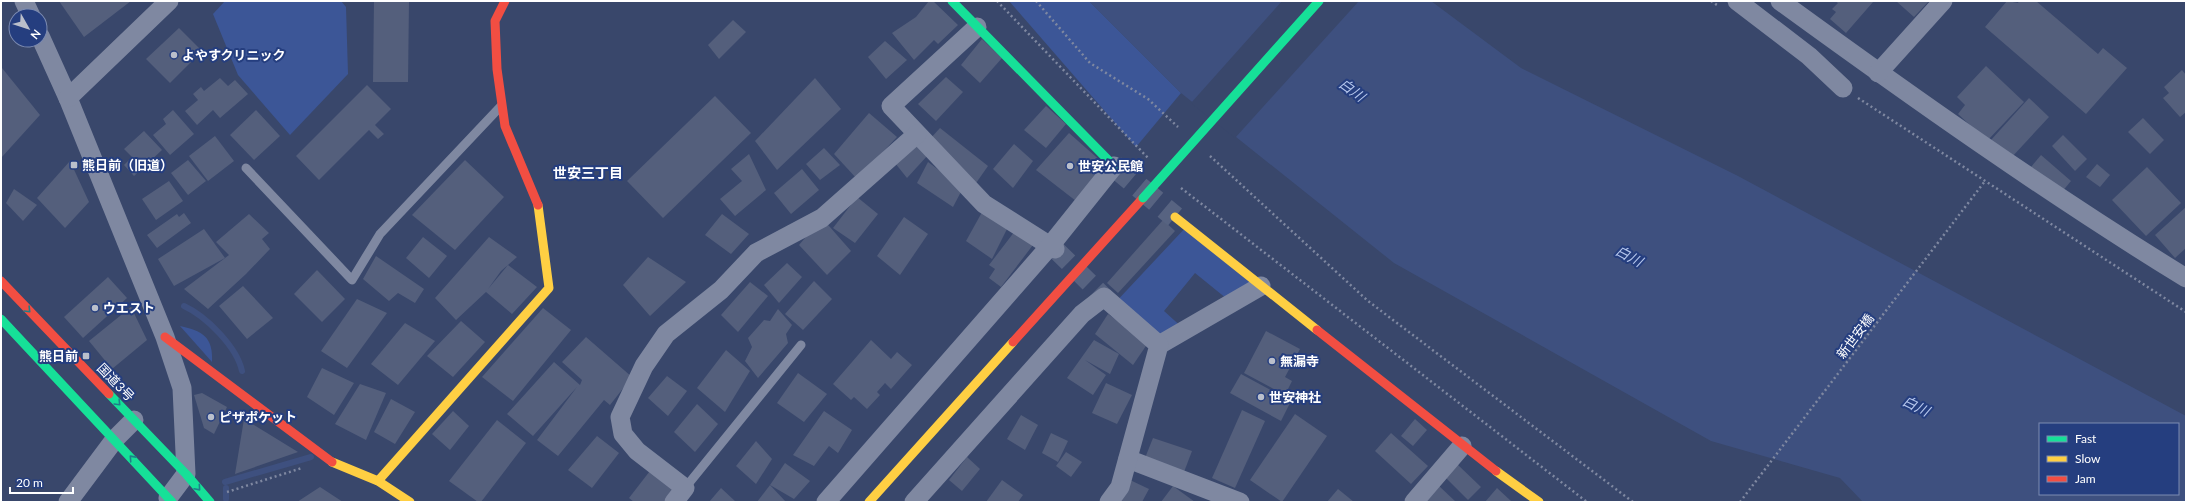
<svg xmlns="http://www.w3.org/2000/svg" width="2187" height="503" font-family="Lato,'Noto Sans JP',sans-serif">
<style>
.green{fill:#3c5697}
.water{fill:#3e507f;fill-rule:evenodd}
.pier{fill:#39476b}
.lines{fill:none;stroke-linecap:round;stroke-linejoin:round}
.stream{stroke:#3e507f;stroke-width:6}
.building{fill:#545f7c}
.street-tunnel{stroke:#576381;stroke-width:19;stroke-dasharray:19 10;stroke-linecap:butt}
.secondary-tunnel{stroke:#576381;stroke-width:22;stroke-dasharray:22 11;stroke-linecap:butt}
.path{stroke:#7f88a1;stroke-width:2.5;stroke-dasharray:2 3;stroke-linecap:butt}
.lane{stroke:#7f88a1;stroke-width:9}
.street{stroke:#7f88a1;stroke-width:19}
.fast{stroke:#16e098;stroke-width:9}
.slow{stroke:#ffcf43;stroke-width:9}
.jam{stroke:#f24e42;stroke-width:9}
.fast-bridge{stroke:#16e098;stroke-width:9}
.oneway{stroke:#1f7f89}
.poi-dot{fill:#babfcb;stroke:#253e7f;stroke-width:1.5}
.labels{text-anchor:middle;stroke-width:4;stroke-linejoin:round;paint-order:stroke}
.poi-label{font-size:13px;font-weight:bold;fill:#fff;stroke:#253e7f;text-anchor:start}
.street-label{font-size:13px;fill:#fff;stroke:#253e7f}
.water-label{font-size:14px;font-style:italic;fill:#b6c7ed;stroke:#253e7f}
.neighbourhood-label{font-size:14px;font-weight:bold;fill:#fff;stroke:#253e7f}
</style>
<rect width="100%" height="100%" fill="#39476b"/>
<g class="green">
<path d="M225,1H341L346,7L348,74L290,135L238,75L213,14Z"/>
<path d="M1009,1H1089L1181,93L1136,147Z"/>
<path d="M1187,226L1261,286L1232,303L1195,273L1164,311L1185,330L1159,345L1113,305Z"/>
<path d="M180,326C203,331 213,337 212,362Z"/>
</g>
<path class="water" d="M1089,1H1431L1521,68L1738,176L2186,416V502H1863L1840,478L1711,441L1394,263L1181,93ZM2040,424H2178V494H2040Z"/>
<path class="pier" d="M1282,1H1359L1235,138L1191,103Z"/>
<g class="lines">
<g class="stream">
<path d="M184,306C206,316 237,347 242,371"/>
<path d="M225,482L311,457"/>
<path d="M226,488V499"/>
</g>
</g>
<g class="building">
<path d="M59,1H131L84,37Z"/>
<path d="M374,1H409L408,82H373Z"/>
<path d="M929,1H933L958,25L938,44L934,40L914,60L892,33L916,17Z"/>
<path d="M1835,1H1872L1873,2L1846,33L1830,19L1836,12L1832,9L1838,3Z"/>
<path d="M1896,1H1929L1914,17Z"/>
<path d="M2007,1L2018,3L2019,1H2036L2098,54L2103,48L2127,68L2086,114L1985,27Z"/>
<path d="M733,20L746,32L719,59L708,45Z"/>
<path d="M179,28L202,51L170,83L146,59Z"/>
<path d="M982,39L1002,58L980,83L961,65Z"/>
<path d="M885,41L907,60L886,79L868,57Z"/>
<path d="M1986,66L2024,102L1987,141L1958,114L1965,105L1957,97Z"/>
<path d="M2,68L40,115L1,158V69Z"/>
<path d="M2182,70L2186,75V112L2180,117L2163,98L2169,93L2164,87Z"/>
<path d="M946,77L963,92L936,121L918,104Z"/>
<path d="M220,78L228,86L235,80L248,94L220,118L213,110L197,125L185,111L198,100L193,94L201,87L204,91Z"/>
<path d="M815,78L841,109L777,170L755,141Z"/>
<path d="M367,85L391,109L375,125L384,134L378,139L369,130L319,180L296,156Z"/>
<path d="M715,96L751,133L663,218L627,181Z"/>
<path d="M2029,98L2049,117L2011,158L1991,140Z"/>
<path d="M1046,106L1066,124L1046,148L1024,130Z"/>
<path d="M173,110L194,134L170,155L153,135L166,124L163,119Z"/>
<path d="M256,110L280,136L254,160L230,135Z"/>
<path d="M869,113L897,137L857,179L834,154Z"/>
<path d="M2143,118L2164,140L2150,154L2128,132Z"/>
<path d="M940,128L988,166L974,186L929,140Z"/>
<path d="M144,131L162,150L134,176L124,165L132,157L124,149Z"/>
<path d="M1069,133L1103,163L1076,201L1036,170Z"/>
<path d="M2063,135L2087,159L2075,171L2052,146Z"/>
<path d="M215,136L234,161L208,181L189,156Z"/>
<path d="M914,143L928,155L907,178L895,163Z"/>
<path d="M1014,144L1033,161L1013,188L993,169Z"/>
<path d="M824,148L840,165L820,180L806,164Z"/>
<path d="M749,154L766,190L735,216L720,199L742,181L731,169Z"/>
<path d="M2041,155L2071,181L2061,193L2031,167Z"/>
<path d="M188,160L206,181L188,195L171,173Z"/>
<path d="M465,160L504,197L455,250L412,215Z"/>
<path d="M70,161L89,202L65,228L37,198Z"/>
<path d="M928,162L963,188L953,207L917,183Z"/>
<path d="M2097,164L2110,175L2100,187L2086,177Z"/>
<path d="M2147,167L2181,203L2146,236L2112,200Z"/>
<path d="M802,169L819,190L791,214L774,193Z"/>
<path d="M169,181L183,201L156,220L142,199Z"/>
<path d="M14,189L37,205L23,221L6,203Z"/>
<path d="M857,197L878,214L855,243L833,228Z"/>
<path d="M986,205L1011,221L992,259L966,241Z"/>
<path d="M2186,207V248L2175,258L2155,235Z"/>
<path d="M184,213L191,223L157,248L147,235L177,214L179,217Z"/>
<path d="M249,214L269,233L262,239L270,249L246,274L208,309L184,289L229,255L216,242Z"/>
<path d="M722,214L749,234L731,254L705,235Z"/>
<path d="M904,217L928,234L900,275L877,256Z"/>
<path d="M822,218L851,251L827,275L799,245Z"/>
<path d="M1163,220L1175,231L1118,293L1107,283Z"/>
<path d="M1018,227L1036,241L1001,287L989,278L995,269L989,265Z"/>
<path d="M204,229L225,258L174,286L158,259Z"/>
<path d="M423,237L447,256L429,278L406,258Z"/>
<path d="M489,237L517,257L501,271L488,289L508,265L537,287L512,314L486,292L456,320L435,298Z"/>
<path d="M376,256L424,289L415,303L398,293L389,301L363,279Z"/>
<path d="M648,257L686,282L650,316L623,285Z"/>
<path d="M787,263L802,277L779,303L764,285Z"/>
<path d="M317,270L345,299L322,322L294,294Z"/>
<path d="M108,277L127,298L83,338L64,317Z"/>
<path d="M814,281L832,299L803,330L785,314Z"/>
<path d="M750,282L768,296L738,332L721,315Z"/>
<path d="M243,286L273,318L247,339L219,306Z"/>
<path d="M357,299L387,313L347,368L321,351Z"/>
<path d="M131,307L147,340L112,369L89,341Z"/>
<path d="M543,308L571,330L513,401L482,377Z"/>
<path d="M778,309L792,325L786,334L788,343L758,378L745,361L752,347L748,338L764,320L770,321Z"/>
<path d="M1108,314L1148,343L1133,365L1095,334Z"/>
<path d="M461,321L485,342L453,377L427,356Z"/>
<path d="M405,323L435,341L398,385L371,364Z"/>
<path d="M1266,331L1300,349L1285,377L1292,381L1285,395L1244,373Z"/>
<path d="M586,337L632,377L610,405L604,400L558,456L537,440L577,387L533,436L507,414L554,362L580,385L582,380L562,362Z"/>
<path d="M871,340L891,359L897,352L912,365L891,389L885,383L877,392L880,395L867,409L854,397L851,400L833,384Z"/>
<path d="M1094,340L1119,354L1110,374L1085,360L1106,375L1093,395L1067,378Z"/>
<path d="M726,350L750,371L725,412L697,388Z"/>
<path d="M322,368L354,383L334,415L307,397Z"/>
<path d="M798,373L827,394L804,422L777,403Z"/>
<path d="M1241,374L1291,401L1281,421L1230,393Z"/>
<path d="M667,376L687,391L668,416L648,398Z"/>
<path d="M1106,383L1132,395L1117,424L1092,413Z"/>
<path d="M360,384L386,393L366,440L335,424Z"/>
<path d="M202,393L227,407L214,434L204,428L194,395Z"/>
<path d="M391,399L415,412L395,444L374,432Z"/>
<path d="M697,404L718,424L695,452L674,432Z"/>
<path d="M1242,410L1265,421L1235,488L1212,478Z"/>
<path d="M453,411L469,426L450,450L432,434Z"/>
<path d="M824,411L852,430L838,453L829,446L814,466L793,455Z"/>
<path d="M1295,414L1327,436L1282,502L1250,480Z"/>
<path d="M1021,415L1038,425L1025,450L1007,439Z"/>
<path d="M244,419L298,452L235,474Z"/>
<path d="M1415,419L1427,430L1413,446L1401,436Z"/>
<path d="M497,420L526,443L481,502H478L449,481Z"/>
<path d="M1051,433L1068,441L1058,462L1042,453Z"/>
<path d="M1391,433L1428,466L1411,484L1375,451Z"/>
<path d="M597,436L619,453L592,488L568,470Z"/>
<path d="M1153,438L1192,451L1184,472L1145,458Z"/>
<path d="M756,441L772,459L756,484L736,466Z"/>
<path d="M1066,452L1082,462L1071,477L1056,466Z"/>
<path d="M967,457L980,469L962,491L949,480Z"/>
<path d="M785,463L810,481L794,499L770,485Z"/>
<path d="M1457,464L1481,487L1468,500L1445,477Z"/>
<path d="M653,467L678,487L668,502H634L629,498Z"/>
<path d="M1002,480L1023,495L1018,502H986Z"/>
<path d="M1130,480L1149,489L1142,502H1119Z"/>
<path d="M770,485L786,502H757Z"/>
<path d="M1438,485L1456,502H1426Z"/>
<path d="M1173,486L1195,502H1161Z"/>
<path d="M320,487L343,502H297Z"/>
<path d="M721,488L736,502H709Z"/>
<path d="M1497,488L1511,501L1510,502H1485Z"/>
<path d="M1338,489L1354,502H1327Z"/>
</g>
<g class="lines">
<path class="street-tunnel" d="M1055,249L1104,297"/>
<path class="secondary-tunnel" d="M1114,166L1175,217"/>
<g class="path">
<path d="M997,1L1149,159"/>
<path d="M1036,1L1090,63L1148,99L1178,127"/>
<path d="M1711,1L1717,5"/>
<path d="M1858,98L2186,312"/>
<path d="M1210,156L1368,301L1633,502"/>
<path d="M1181,188L1587,502"/>
<path d="M227,492L302,468"/>
<path d="M1740,502L1985,181"/>
</g>
<g class="lane">
<path d="M246,168L352,280L380,234L501,106"/>
<path d="M685,488L801,345"/>
</g>
<g class="street">
<path d="M24,1L31,16"/>
<path d="M1737,1L1809,56L1843,88"/>
<path d="M1780,1C1912,97 2046,192 2186,278"/>
<path d="M977,27L891,106L984,204L1055,249"/>
<path d="M40,36L68,98L165,337L182,388L186,474L168,498"/>
<path d="M1878,73L1943,1"/>
<path d="M68,98L169,1"/>
<path d="M1159,345L1261,286"/>
<path d="M1128,459L1240,502"/>
<path d="M68,502L115,439L134,420"/>
<path d="M674,502L685,488L637,451L623,434L620,417L644,366L666,334L721,290L756,253L822,218L917,134"/>
<path d="M826,502L1050,246L1114,166"/>
<path d="M914,502L1082,314L1104,297L1159,345L1120,487L1109,502"/>
<path d="M1414,502L1462,446"/>
</g>
<g class="fast">
<path d="M952,1L1114,166"/>
<path d="M1,319L172,502"/>
<path d="M109,394L186,474L210,502"/>
</g>
<g class="slow">
<path d="M1175,217L1317,330"/>
<path d="M332,462L378,481L410,502"/>
<path d="M1496,471L1539,502"/>
<path d="M378,481L549,288L538,205"/>
<path d="M869,502L1013,342"/>
</g>
<g class="jam">
<path d="M505,1L495,21L497,69L505,126L538,205"/>
<path d="M1,281L109,394"/>
<path d="M1317,330L1496,471"/>
<path d="M165,337L332,462"/>
<path d="M1013,342L1143,198"/>
</g>
<path class="fast-bridge" d="M1143,198L1319,1"/>
</g>
<defs><path id="oneway-chevron" d="M-2-3.5L2.5 0L-2 3.5" fill="none" stroke-width="1.6" stroke-linecap="round" stroke-linejoin="round"/></defs>
<g class="oneway">
<use href="#oneway-chevron" transform="translate(28 310) rotate(46)"/>
<use href="#oneway-chevron" transform="translate(118 403) rotate(46)"/>
<use href="#oneway-chevron" transform="translate(132 458) rotate(-132)"/>
<use href="#oneway-chevron" transform="translate(198 488) rotate(49)"/>
</g>
<g class="poi-dot">
<circle cx="174" cy="55" r="4"/>
<rect x="70" y="161" width="8" height="8" rx="2"/>
<circle cx="1070" cy="166" r="4"/>
<circle cx="95" cy="308" r="4"/>
<rect x="82" y="352" width="8" height="8" rx="2"/>
<circle cx="1272" cy="361" r="4"/>
<circle cx="1261" cy="397" r="4"/>
<circle cx="211" cy="417" r="4"/>
</g>
<g class="labels">
<g class="poi-label">
<text x="182" y="60">よやすクリニック</text>
<text x="82" y="170">熊日前（旧道）</text>
<text x="1078" y="171">世安公民館</text>
<text x="103" y="313">ウエスト</text>
<text x="78" y="361" text-anchor="end">熊日前</text>
<text x="1280" y="366">無漏寺</text>
<text x="1269" y="402">世安神社</text>
<text x="219" y="422">ピザポケット</text>
</g>
<g class="street-label">
<text transform="translate(1855 336) rotate(-53)" y="5">新世安橋</text>
<text transform="translate(116 382) rotate(46)" y="5">国道3号</text>
</g>
<g class="water-label">
<text transform="translate(1352 90) rotate(36)" y="5">白川</text>
<text transform="translate(1629 256) rotate(28)" y="5">白川</text>
<text transform="translate(1916 406) rotate(26)" y="5">白川</text>
</g>
<g class="neighbourhood-label">
<text x="588" y="178">世安三丁目</text>
</g>
</g>
<rect width="2187" height="503" fill="none" stroke="#ffffff" stroke-width="4"/>
<rect x="2039" y="423" width="140" height="72" fill="#253e7f" stroke="#7c8bb2"/>
<rect x="2047" y="436" width="20" height="6" fill="#16e098" stroke="#7c8bb2"/>
<text x="2075" y="443" font-size="12" fill="#ffffff">Fast</text>
<rect x="2047" y="456" width="20" height="6" fill="#ffcf43" stroke="#7c8bb2"/>
<text x="2075" y="463" font-size="12" fill="#ffffff">Slow</text>
<rect x="2047" y="476" width="20" height="6" fill="#f24e42" stroke="#7c8bb2"/>
<text x="2075" y="483" font-size="12" fill="#ffffff">Jam</text>
<g transform="translate(28 28) rotate(129)"><circle r="19" fill="#253e7f" stroke="#7c8bb2"/>
<path d="M0-3L7 15L0 10L-7 15Z" fill="#babfcb"/>
<text y="-6" font-size="11" font-weight="bold" text-anchor="middle" fill="#ffffff">N</text>
</g>
<path d="M10 487v6h63v-6" fill="none" stroke="#ffffff" stroke-width="2"/>
<text x="16" y="487" font-size="12" fill="#ffffff" stroke="#253e7f" stroke-width="3" paint-order="stroke">20 m</text>
</svg>
